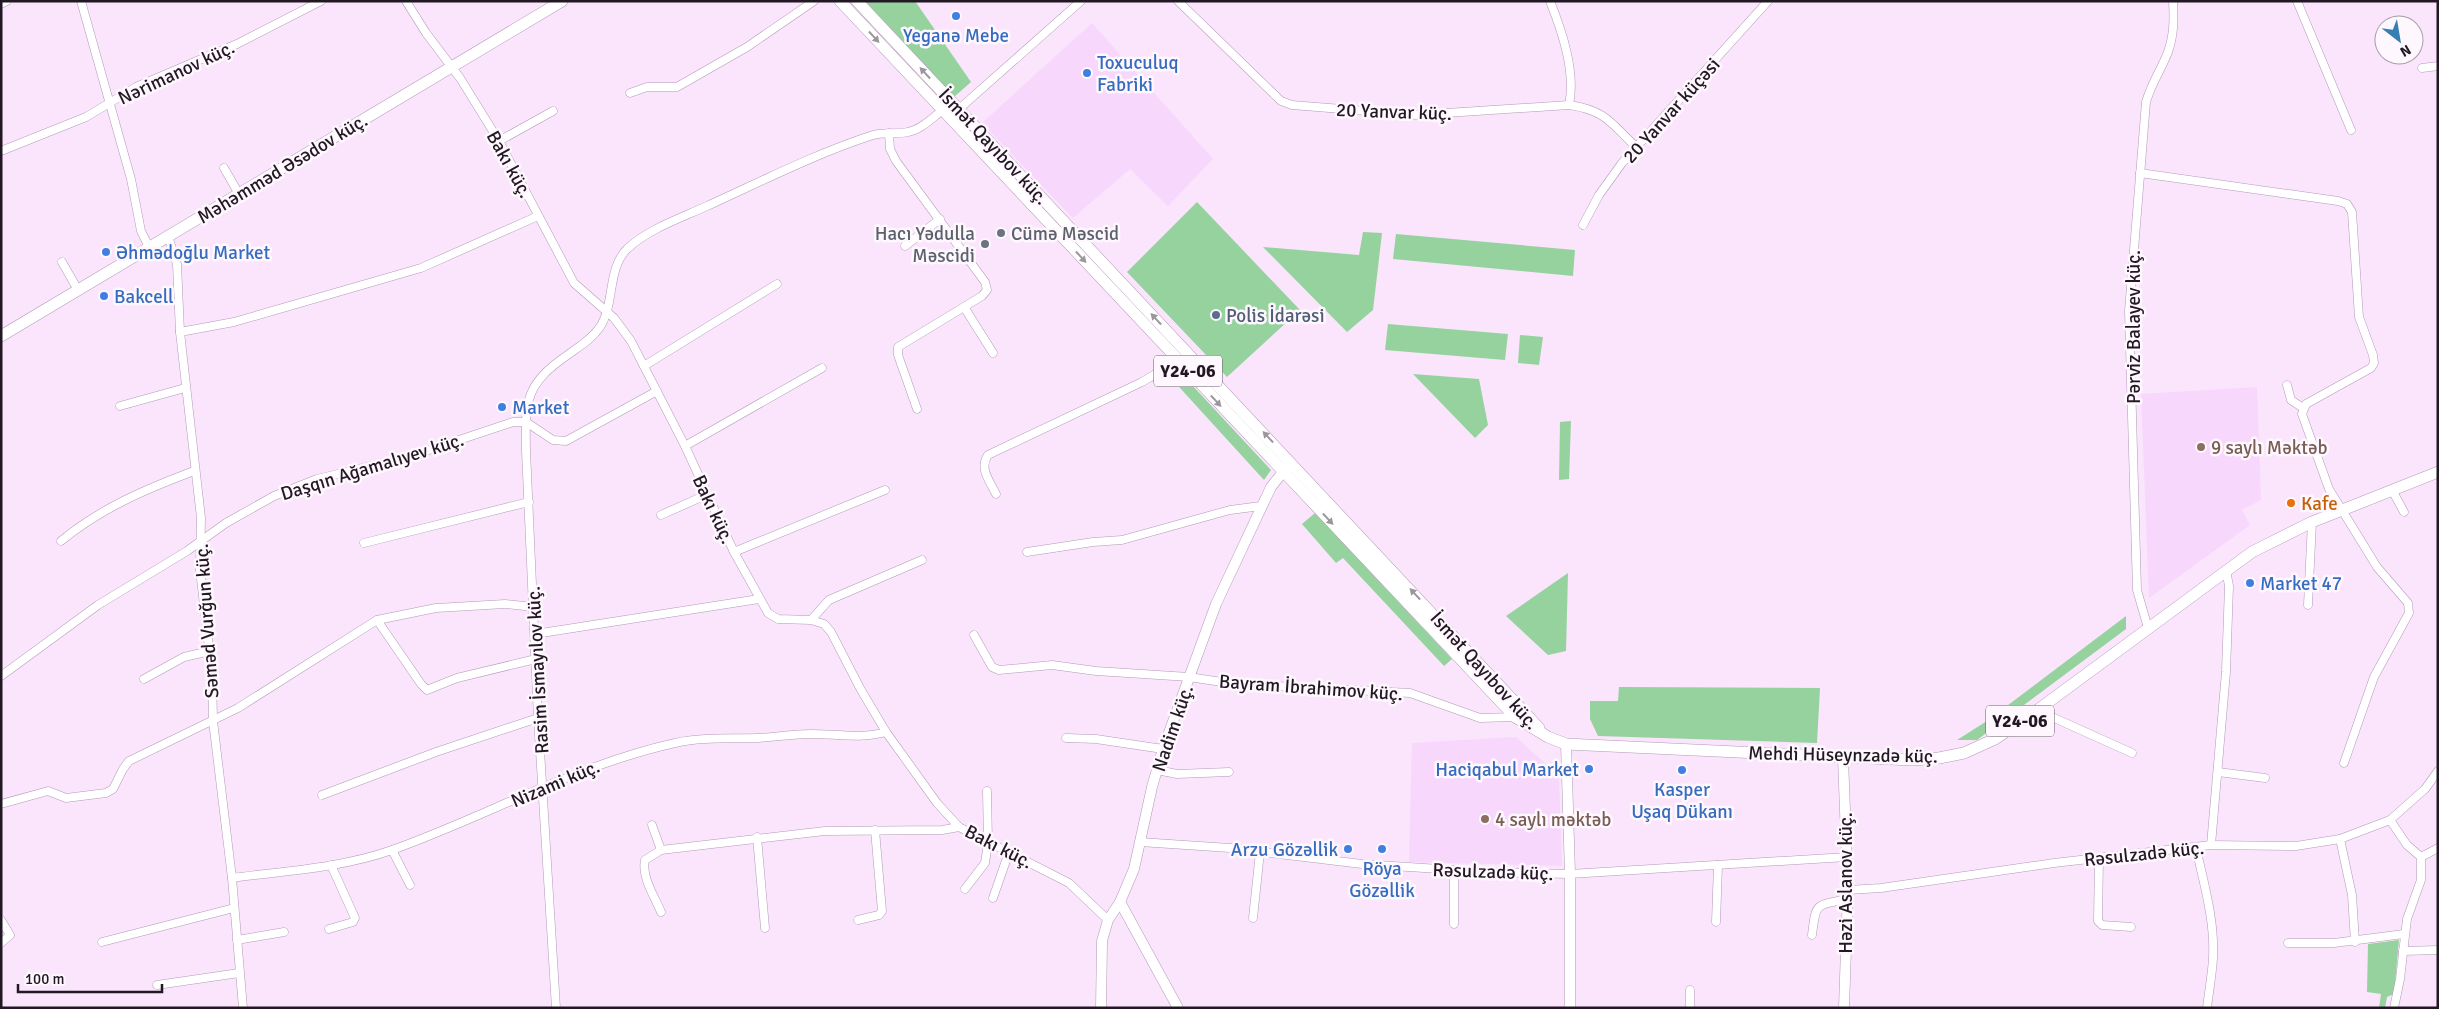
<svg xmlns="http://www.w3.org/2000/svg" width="2439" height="1009" font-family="Signika,sans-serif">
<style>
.built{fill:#f7d7fc}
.green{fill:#95d29e}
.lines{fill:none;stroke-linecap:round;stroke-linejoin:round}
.street-casing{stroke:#b29ab6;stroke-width:9}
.secondary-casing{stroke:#b29ab6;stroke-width:11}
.primary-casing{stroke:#b29ab6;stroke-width:12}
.street{stroke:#fff;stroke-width:8}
.secondary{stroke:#fff;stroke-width:10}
.primary{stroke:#fff;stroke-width:11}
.oneway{fill:#9c979c}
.shop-dot{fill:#3f7fe0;stroke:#fef8fe;stroke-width:2}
.worship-dot{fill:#6b7280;stroke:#fef8fe;stroke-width:2}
.service-dot{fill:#5c6f8a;stroke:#fef8fe;stroke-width:2}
.education-dot{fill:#8d6e63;stroke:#fef8fe;stroke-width:2}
.food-dot{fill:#e8710a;stroke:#fef8fe;stroke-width:2}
.labels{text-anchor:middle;stroke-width:5;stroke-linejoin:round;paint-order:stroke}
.shield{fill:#fef8fe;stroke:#645b65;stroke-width:1}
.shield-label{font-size:18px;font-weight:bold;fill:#221823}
.shop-label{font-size:19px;fill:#366cbe;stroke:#fef8fe;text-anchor:start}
.street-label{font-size:19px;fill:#221823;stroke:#fef8fe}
.worship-label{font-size:19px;fill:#5b616d;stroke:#fef8fe;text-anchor:end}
.service-label{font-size:19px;fill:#4e5e75;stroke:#fef8fe;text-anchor:start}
.education-label{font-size:19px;fill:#785e54;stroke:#fef8fe;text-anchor:start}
.food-label{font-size:19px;fill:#c56008;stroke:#fef8fe;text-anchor:start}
</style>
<rect width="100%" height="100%" fill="#fae5fd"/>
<g class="built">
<path d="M1092,23L1213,159L1168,206L1130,169L1073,218L982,123Z"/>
<path d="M2257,387L2261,500L2242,510L2250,525L2149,598L2141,394Z"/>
<path d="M1516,737L1559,776L1562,866L1409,862L1412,743Z"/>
</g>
<g class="green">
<path d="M865,1H915L971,82L954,97Z"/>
<path d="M1197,202L1300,310L1227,377L1127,272Z"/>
<path d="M1363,232L1382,233L1373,310L1347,332L1263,247L1359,255Z"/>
<path d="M1396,234L1575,250L1573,276L1393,259Z"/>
<path d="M1388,324L1508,334L1505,360L1385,350Z"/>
<path d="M1520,335L1543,337L1539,365L1518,363Z"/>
<path d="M1178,370L1271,470L1264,480L1170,377Z"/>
<path d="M1413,374L1479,379L1488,425L1475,438Z"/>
<path d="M1571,421L1569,479L1559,480L1560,422Z"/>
<path d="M1315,513L1452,659L1444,666L1343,558L1336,563L1302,524Z"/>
<path d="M1568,573L1566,651L1548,655L1506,616Z"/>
<path d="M2126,616V629L1977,740H1957L1987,721Z"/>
<path d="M1619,687L1820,688L1817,743L1598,736L1590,719V701H1618Z"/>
<path d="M2399,940L2394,994L2387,997L2385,1008H2379L2381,994L2367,992L2368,944Z"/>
</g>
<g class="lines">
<g class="street-casing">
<g id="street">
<path d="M81,1L131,179L141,231L149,247"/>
<path d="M406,1L426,33L460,78L499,141L574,283L614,318L631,341L685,446L734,552L768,613L778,619L811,620L824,624L831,632L861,690L886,732L937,803L959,827L1069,883L1108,920"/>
<path d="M1178,1L1281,101L1292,105L1416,115L1569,105C1605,110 1611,123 1636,147"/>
<path d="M1550,1C1562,31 1576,72 1569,105"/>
<path d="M2297,1L2351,130"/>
<path d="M1,4L7,1"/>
<path d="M2422,68L2438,66"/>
<path d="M630,93L647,87H677L747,47L814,1"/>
<path d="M959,109L1081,1"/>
<path d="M889,133L890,149L896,161L985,282L987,290L982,296L898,347V355L917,409"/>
<path d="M499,141L553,111"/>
<path d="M1,151L86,117L136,87L237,44L321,1"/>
<path d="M224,168L239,194"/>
<path d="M2140,173L2338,201L2347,204L2352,212L2359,317L2373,355L2374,363L2371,368L2306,404L2302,414L2329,489L2377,567L2408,603L2409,613L2374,677L2344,763"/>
<path d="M1583,225L1599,195L1622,163L1768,1"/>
<path d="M168,236L177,264L180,332L201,518L200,570L212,673L213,721L232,878L243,1008"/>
<path d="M905,246L940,219"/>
<path d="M62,262L78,290"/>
<path d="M964,307L993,353"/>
<path d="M180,332L234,322L421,268L538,216"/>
<path d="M644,366L777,284"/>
<path d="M2287,385L2291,400L2303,408"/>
<path d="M120,406L185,388"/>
<path d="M685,446L822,368"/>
<path d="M2392,490L2404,512"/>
<path d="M996,494C989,480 979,468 988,455L1142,382L1157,373L1174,356"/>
<path d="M661,515L706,495"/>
<path d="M61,541C101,508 146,489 194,471"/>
<path d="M364,543L529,502"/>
<path d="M734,552L885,490"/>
<path d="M1027,552L1093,542L1122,540L1230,510L1261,506"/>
<path d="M2308,605L2312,522"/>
<path d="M377,620L421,684L427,690L457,678L536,659"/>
<path d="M811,620L829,600L922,560"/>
<path d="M2148,628L2137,590L2129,311L2146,102C2152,82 2161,70 2168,52C2174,35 2174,19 2173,1"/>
<path d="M535,634L759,599"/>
<path d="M974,635L992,667L999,670L1052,665L1096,671L1189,677L1235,684L1410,693L1480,718L1515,717"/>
<path d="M1,676L98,605L187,551L226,523L274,496L317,479L408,457L513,422H526L553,440L566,441L657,391"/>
<path d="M144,679L184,657L210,651"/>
<path d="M2039,709L2052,717L2132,753"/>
<path d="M1066,738L1096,739L1163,749"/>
<path d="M1157,770L1177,774L1229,772"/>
<path d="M2218,772L2265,778"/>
<path d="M322,795L436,752L538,718"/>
<path d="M1,804L48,791L66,798L106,793L113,789L123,769L129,761L238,708L377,620L436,608L505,604L534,607"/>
<path d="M2390,820L2425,789L2438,771"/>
<path d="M652,825L661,850"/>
<path d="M757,837L765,928"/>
<path d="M2340,839L2352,895L2355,942"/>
<path d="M1140,842L1230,848L1362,864L1486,872L1570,874L1847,857"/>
<path d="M2211,845L2226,672L2229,586L2226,570"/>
<path d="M2196,848C2204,884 2215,921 2213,958C2212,975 2209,991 2207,1008"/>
<path d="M392,850L410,885"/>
<path d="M2099,858L2098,921L2102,925L2131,927"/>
<path d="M232,878C285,871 341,868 392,850C487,816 576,765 675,743C702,737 730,739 758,738C776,737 793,734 811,734C836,734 861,739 886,732"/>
<path d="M965,889L985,863L988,843L987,791"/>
<path d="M1848,890L1881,888L2054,863L2211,845L2296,846L2340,839L2390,820L2407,845L2421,857L2438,848"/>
<path d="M993,898L1009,852"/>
<path d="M661,912C655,897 641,877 645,860L661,850L825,831L942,830L959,827"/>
<path d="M1253,918L1260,852"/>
<path d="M1,920L10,935L1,943"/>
<path d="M858,920L879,915L882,911L875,830"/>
<path d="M1716,922L1718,865"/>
<path d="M1454,924V870"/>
<path d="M329,929L353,922L355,918L331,865"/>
<path d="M1812,935C1816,902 1815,906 1847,899"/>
<path d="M237,940L284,932"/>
<path d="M102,942L234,908"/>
<path d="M2288,943H2334L2404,934"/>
<path d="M2403,951L2438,950"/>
<path d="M157,985L239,973"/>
<path d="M556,1008L538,718L526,451C525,400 525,384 569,354C580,346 592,339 600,327C615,304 607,269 627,249C648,229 681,218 707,206C760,182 815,154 870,136C883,131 896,135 908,132C921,130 933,117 943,110"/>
<path d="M1690,1008V990"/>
<path d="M2394,1008L2400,979L2407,919L2421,880V857"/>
</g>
</g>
<g class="secondary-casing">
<g id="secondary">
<path d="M1566,744L1570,874V1008"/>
<path d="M1843,758L1848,890L1844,1008"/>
<path d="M1120,902L1178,1008"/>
<path d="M1101,1008L1102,941L1108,920L1120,902L1134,869L1152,787L1163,749L1216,604L1271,487L1287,467"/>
</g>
</g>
<g class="primary-casing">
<g id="primary">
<path d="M840,1L1515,717L1548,737L1566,744L1912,760L1939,758L1964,753L1995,739L2039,709L2252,552L2312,522L2438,472"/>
<path d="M857,1L1539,728"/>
<path d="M1,336L562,1"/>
</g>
</g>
<use href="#street" class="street"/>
<use href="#secondary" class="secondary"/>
<use href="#primary" class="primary"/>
</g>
<defs><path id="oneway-solid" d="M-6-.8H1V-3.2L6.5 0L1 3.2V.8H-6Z" transform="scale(1.25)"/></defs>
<g class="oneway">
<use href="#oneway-solid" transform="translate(874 37) rotate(47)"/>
<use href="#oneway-solid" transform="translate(925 73) rotate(-133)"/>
<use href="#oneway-solid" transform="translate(1081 257) rotate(47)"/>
<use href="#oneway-solid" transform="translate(1156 319) rotate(-133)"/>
<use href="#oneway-solid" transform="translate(1216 401) rotate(47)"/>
<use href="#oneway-solid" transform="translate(1268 437) rotate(-133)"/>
<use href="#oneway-solid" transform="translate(1328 519) rotate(47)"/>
<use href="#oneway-solid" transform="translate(1415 594) rotate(-133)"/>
</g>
<g class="shop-dot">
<circle cx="956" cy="16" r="5"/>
<circle cx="1087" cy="73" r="5"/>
<circle cx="106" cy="252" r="5"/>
<circle cx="104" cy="296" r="5"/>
<circle cx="502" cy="407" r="5"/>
<circle cx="2250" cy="583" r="5"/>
<circle cx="1589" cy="769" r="5"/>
<circle cx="1682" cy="770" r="5"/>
<circle cx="1348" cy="849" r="5"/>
<circle cx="1382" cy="849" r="5"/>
</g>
<g class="worship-dot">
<circle cx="1001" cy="233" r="5"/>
<circle cx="985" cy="244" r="5"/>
</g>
<circle class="service-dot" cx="1216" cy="315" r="5"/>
<g class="education-dot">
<circle cx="2201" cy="447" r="5"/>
<circle cx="1485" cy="819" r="5"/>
</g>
<circle class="food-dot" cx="2291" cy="503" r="5"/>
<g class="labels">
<g class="shield">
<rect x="1154" y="355.5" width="68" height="31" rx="4"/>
<rect x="1986" y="705.5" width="68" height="31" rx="4"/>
</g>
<g class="shield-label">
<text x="1188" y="377">Y24-06</text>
<text x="2020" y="727">Y24-06</text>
</g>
<g class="shop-label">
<text x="956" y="42" text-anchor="middle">Yeganə Mebe</text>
<text x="1097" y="69">Toxuculuq<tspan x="1097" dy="22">Fabriki</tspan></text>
<text x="116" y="259">Əhmədoğlu Market</text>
<text x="114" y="303">Bakcell</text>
<text x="512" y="414">Market</text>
<text x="2260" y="590">Market 47</text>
<text x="1579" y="776" text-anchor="end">Haciqabul Market</text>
<text x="1682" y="796" text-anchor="middle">Kasper<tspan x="1682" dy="22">Uşaq Dükanı</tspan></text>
<text x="1338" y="856" text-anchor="end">Arzu Gözəllik</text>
<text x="1382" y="875" text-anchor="middle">Röya<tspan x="1382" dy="22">Gözəllik</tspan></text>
</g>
<g class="street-label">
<text transform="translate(176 72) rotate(-25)" y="7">Nərimanov küç.</text>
<text transform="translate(1671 110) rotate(-48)" y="7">20 Yanvar küçəsi</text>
<text transform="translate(1394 111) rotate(2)" y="7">20 Yanvar küç.</text>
<text transform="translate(994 146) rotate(47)" y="7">İsmət Qayıbov küç.</text>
<text transform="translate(510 164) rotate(61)" y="7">Bakı küç.</text>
<text transform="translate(282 168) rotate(-31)" y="7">Məhəmməd Əsədov küç.</text>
<text transform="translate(2133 327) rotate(-90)" y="7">Pərviz Balayev küç.</text>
<text transform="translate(372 466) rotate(-17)" y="7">Daşqın Ağamalıyev küç.</text>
<text transform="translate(714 509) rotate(65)" y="7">Bakı küç.</text>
<text transform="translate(206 621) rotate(-94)" y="7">Səməd Vurğun küç.</text>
<text transform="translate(537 670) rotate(-93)" y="7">Rasim İsmayılov küç.</text>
<text transform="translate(1485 670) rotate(48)" y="7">İsmət Qayıbov küç.</text>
<text transform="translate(1311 687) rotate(4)" y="7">Bayram İbrahimov küç.</text>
<text transform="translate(1172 728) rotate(-71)" y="7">Nadim küç.</text>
<text transform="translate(1843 754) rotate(1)" y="7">Mehdi Hüseynzadə küç.</text>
<text transform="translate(555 783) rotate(-23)" y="7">Nizami küç.</text>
<text transform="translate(999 846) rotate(27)" y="7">Bakı küç.</text>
<text transform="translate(2144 853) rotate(-6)" y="7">Rəsulzadə küç.</text>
<text transform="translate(1493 871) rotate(2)" y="7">Rəsulzadə küç.</text>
<text transform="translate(1845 883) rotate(-90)" y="7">Həzi Aslanov küç.</text>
</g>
<g class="worship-label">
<text x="975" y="240">Hacı Yədulla<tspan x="975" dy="22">Məscidi</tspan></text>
<text x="1011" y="240" text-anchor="start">Cümə Məscid</text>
</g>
<g class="service-label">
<text x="1226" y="322">Polis İdarəsi</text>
</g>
<g class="education-label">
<text x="2211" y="454">9 saylı Məktəb</text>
<text x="1495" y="826">4 saylı məktəb</text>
</g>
<g class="food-label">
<text x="2301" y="510">Kafe</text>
</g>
</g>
<rect width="2439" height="1009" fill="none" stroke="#221823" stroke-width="5"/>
<g transform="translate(2399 40) rotate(149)"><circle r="24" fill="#fef8fe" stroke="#a69ea6"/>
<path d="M0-4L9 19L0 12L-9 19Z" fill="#377eb2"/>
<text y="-8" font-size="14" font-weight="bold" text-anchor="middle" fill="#221823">N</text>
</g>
<path d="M18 984v8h144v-8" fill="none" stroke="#221823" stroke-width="2.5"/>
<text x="25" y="984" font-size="15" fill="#221823" stroke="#fef8fe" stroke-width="4" paint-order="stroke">100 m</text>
</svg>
